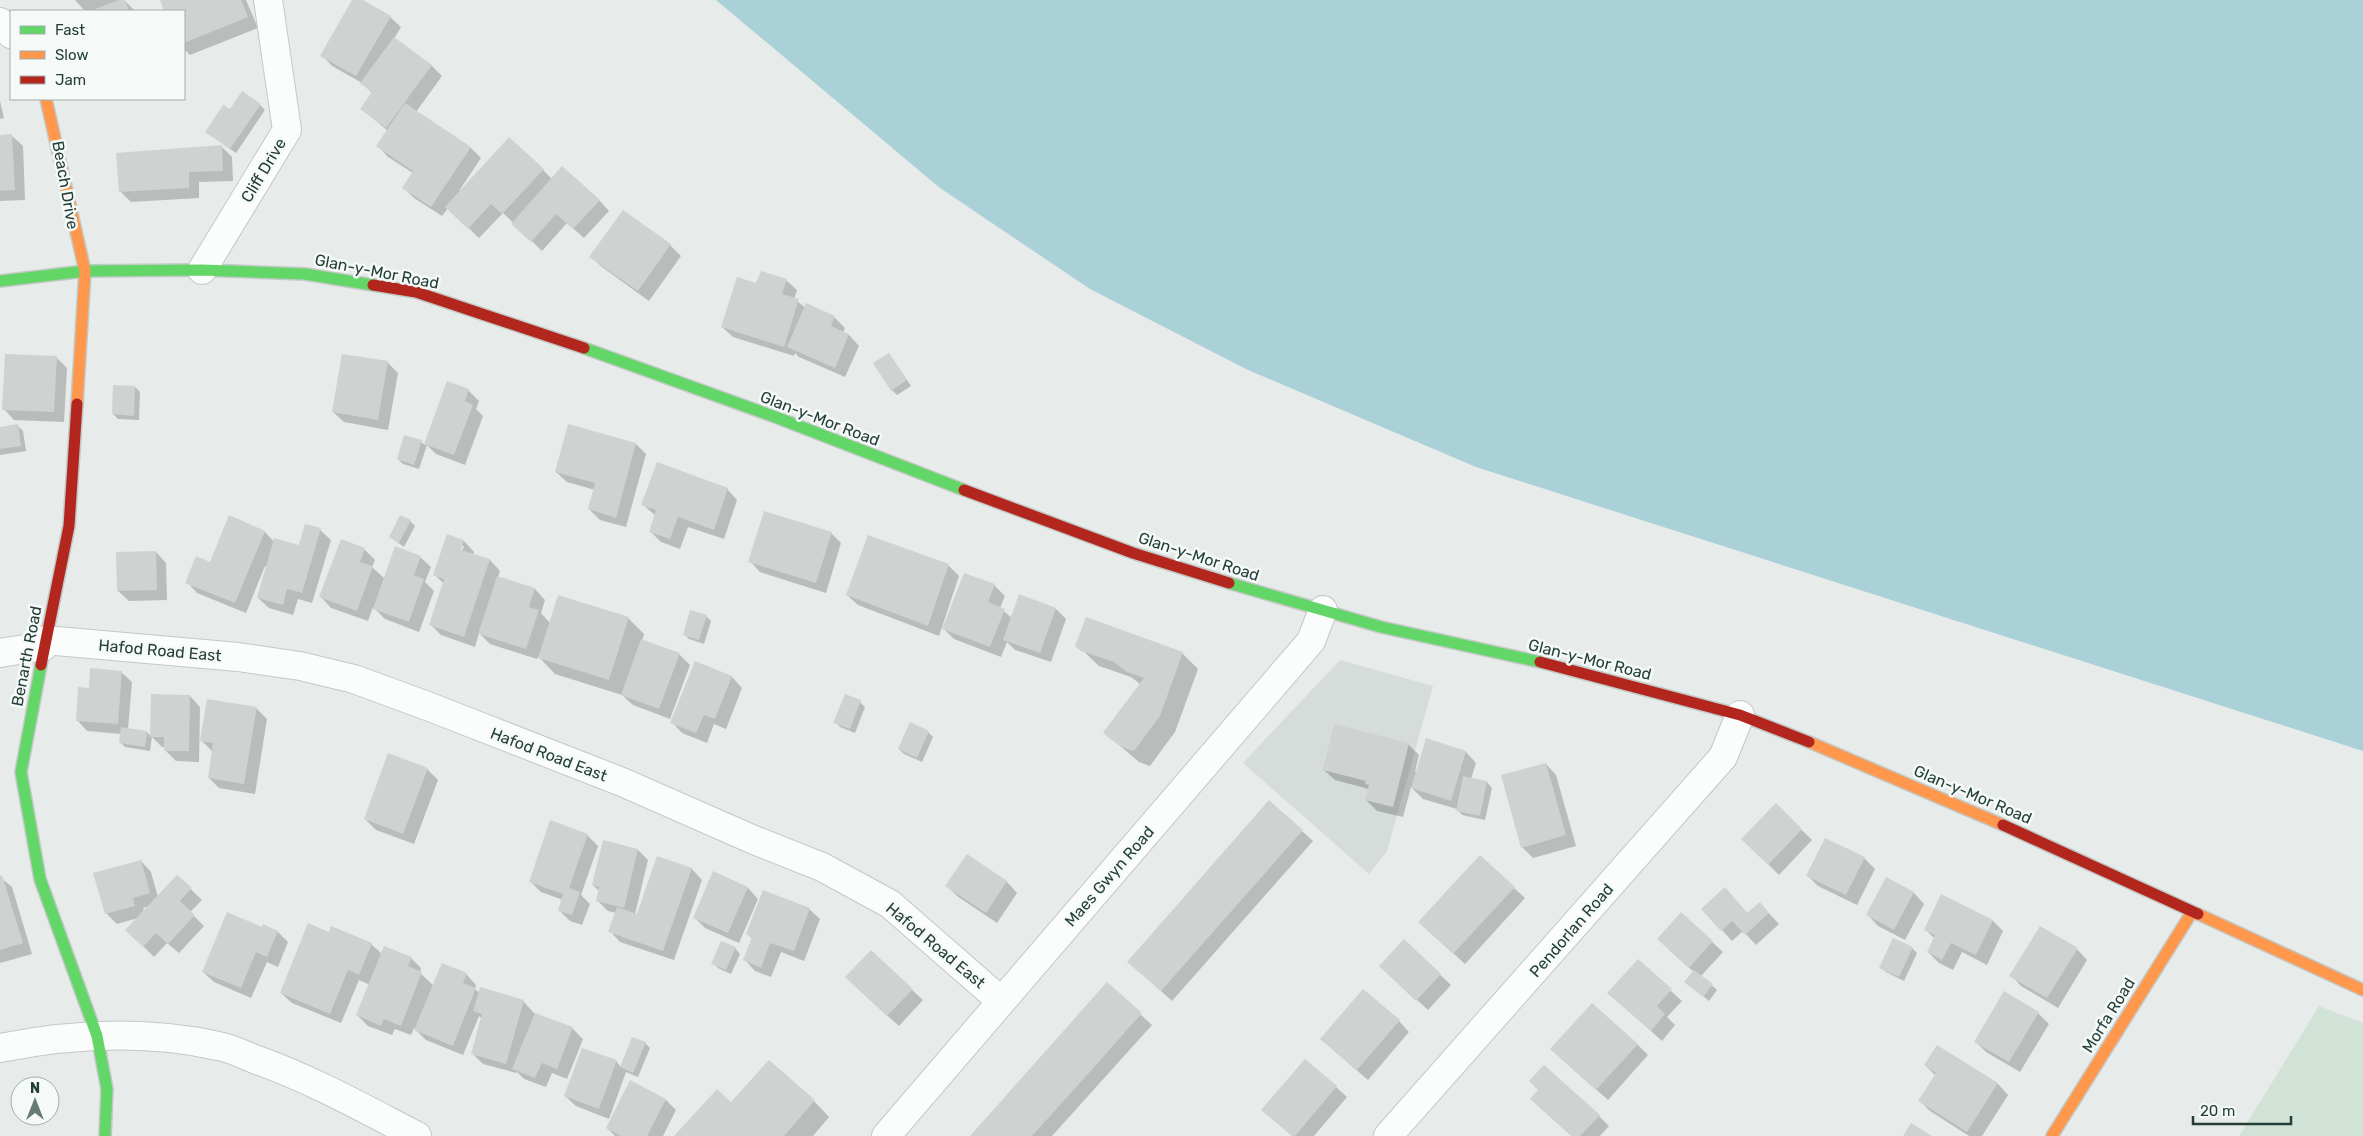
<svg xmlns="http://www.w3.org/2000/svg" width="2363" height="1136" font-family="Rubik,sans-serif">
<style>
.built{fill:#d5dcd9}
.green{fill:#d1e3d6}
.water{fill:#aad0d8}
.shadow{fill:#0003;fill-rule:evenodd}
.building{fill:#ced2d1}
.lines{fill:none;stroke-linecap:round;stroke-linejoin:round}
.street-casing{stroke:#c4c8c6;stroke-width:30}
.fast-casing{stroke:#c2c9c6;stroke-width:14}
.slow-casing{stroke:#c2c9c6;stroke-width:14}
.jam-casing{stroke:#c2c9c6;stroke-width:14}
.street{stroke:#fbfcfc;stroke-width:28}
.fast{stroke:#63d668;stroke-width:11}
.slow{stroke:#ff974d;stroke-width:11}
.jam{stroke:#b3261e;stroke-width:11}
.labels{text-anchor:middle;stroke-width:5;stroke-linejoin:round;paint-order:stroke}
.street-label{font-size:16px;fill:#243f38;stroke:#f5faf8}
</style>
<rect width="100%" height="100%" fill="#e7ebe9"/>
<path class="built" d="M1340,660L1433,686L1387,851L1369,874L1243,763Z"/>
<path class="green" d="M2319,1006L2363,1023V1136H2239Z"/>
<path class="water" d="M716,0H2363V751L1476,467L1248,370L1090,289L940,188Z"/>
<g class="shadow">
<path d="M75,0H124L135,11H85Z"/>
<path d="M161,0H246L258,28L190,55L184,49V11H166Z"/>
<path d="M353,0H361L390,17L401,27L394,39L432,66L442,76L416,112L471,148L481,158L459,191L543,170L552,179L599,200L609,211L584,238L567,223L542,251L503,213L479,238L448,208L442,216L414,198L403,187L413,173L388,157L378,146L388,131L362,109L373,94L362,83L332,66L322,55Z"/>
<path d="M0,101L4,118L0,119Z"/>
<path d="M260,105L265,110L236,153L206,132L230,111Z"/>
<path d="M0,136H12L23,146L25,200L0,201Z"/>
<path d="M222,147L232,157L233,181L199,182V198L131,202L120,191Z"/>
<path d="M670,245L681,256L649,301L602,267L591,257Z"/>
<path d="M786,280L797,290L794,299L806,308L834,317L845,328L843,333L849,335L859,346L845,377L799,357L795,353L794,356L733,337L722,327L757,285Z"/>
<path d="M889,354L911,386L897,395L892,390Z"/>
<path d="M56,357L67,368L64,422L14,420L4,409Z"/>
<path d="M387,362L398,373L388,430L344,422L333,412Z"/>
<path d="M447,382L468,390L479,401L476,409L483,416L465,465L436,454L427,445L419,469L403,464L398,459L421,442L425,445Z"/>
<path d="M135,387L140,392L139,420L118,419L113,414Z"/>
<path d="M18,426L23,431L26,451L0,455V428Z"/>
<path d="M636,444L646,454L626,527L600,520L589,509L595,490L567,482L556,472Z"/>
<path d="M727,489L737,500L724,539L688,527L680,549L661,542L650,531L656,516L642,504Z"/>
<path d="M410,521L415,526L404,547L390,537Z"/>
<path d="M320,530L331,540L312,603L298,599L293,615L269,608L258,598L267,567L265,566L246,613L197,593L187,582L210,563L265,532L274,542L299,546Z"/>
<path d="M831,533L841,543L826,593L760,572L750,561Z"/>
<path d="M448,536L464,541L474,552L473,555L490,560L500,571L498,577L535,589L545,600L541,613L550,623L628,618L644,634L642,641L679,654L690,665L670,719L633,705L622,695L555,674L538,656L537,659L490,644L479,633L475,647L441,635L431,625L444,584L435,575ZM461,546H464L460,556Z"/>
<path d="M364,549L375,560L372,567L385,579L420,557L431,567L425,582L434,591L419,632L385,619L373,607L368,621L331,608L321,597Z"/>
<path d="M156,552L166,563L167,600L129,601L118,591Z"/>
<path d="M948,565L959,576L939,636L858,605L847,595Z"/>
<path d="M994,585L1005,596L1000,608L1012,618L1056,609L1066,619L1051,662L1015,650L1007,642L1001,657L954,639L944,629Z"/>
<path d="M706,616L711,621L704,644L689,639L684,634Z"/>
<path d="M1077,645L1182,653L1198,669L1175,732L1150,766L1139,762L1104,732L1140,684L1131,677L1099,666Z"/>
<path d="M695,663L732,677L742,688L726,729L714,724L707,743L682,733L672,722Z"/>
<path d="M121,672L132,682L128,729L147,732L151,737L190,696L200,707L199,762L176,761L165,750V747H162L152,737L150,751L125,747L120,742L121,734L87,731L77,720L90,689Z"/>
<path d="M860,702L865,707L855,733L840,727L835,722Z"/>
<path d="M256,708L267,719L255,794L219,788L209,778L213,752L201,740Z"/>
<path d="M928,732L933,737L922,762L904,754L899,749Z"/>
<path d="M1408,744L1419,755L1415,771L1417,772L1466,752L1476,763L1471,779L1487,782L1492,788L1485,820L1462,815L1457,809L1423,799L1411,787L1403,817L1377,811L1366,800L1369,789L1335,780L1324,770Z"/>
<path d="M1546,764L1556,775L1576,846L1533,858L1522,847Z"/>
<path d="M427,769L438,780L414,844L376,830L365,819Z"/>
<path d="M1776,805L1812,840L1779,875L1743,839Z"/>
<path d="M1302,831L1313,841L1172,1001L1129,962Z"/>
<path d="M587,835L598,846L581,895L590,904L582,925L570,921L559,910L563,900L541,892L530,881Z"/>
<path d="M638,850L648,860L635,914L637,915L658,857L692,869L702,880L674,960L620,942L610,931L616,913L608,911L597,900L599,891L593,885Z"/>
<path d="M967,856L1007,882L1017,893L997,923L957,896L947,886Z"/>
<path d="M1864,858L1875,869L1857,905L1818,886L1808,876Z"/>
<path d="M141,861L151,872L158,897L177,876L202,900L190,912L204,926L179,953L167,943L154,957L127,930L138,918L117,924L106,913ZM149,906L144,912L143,908Z"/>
<path d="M714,873L748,888L758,899L739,943L705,928L694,917Z"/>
<path d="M0,877L12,887L32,954L0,963Z"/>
<path d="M1887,879L1914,893L1924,904L1905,940L1878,926L1868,915Z"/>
<path d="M1514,888L1525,898L1465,964L1430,932Z"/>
<path d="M1941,896L1993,921L2003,931L1987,965L1962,952L1953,970L1939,963L1928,952L1935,939L1925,929Z"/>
<path d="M1735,899L1748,914L1760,904L1779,924L1756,945L1743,931L1732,941L1722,930Z"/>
<path d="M809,909L820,919L804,961L781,952L771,977L755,971L745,960L753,939L747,934Z"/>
<path d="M263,928L278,932L288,942L278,967L267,962L251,998L214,982L203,972Z"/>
<path d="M330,933L371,944L382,954L411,958L421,968L420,973L434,986L466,974L476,985L475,989L479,993L523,1001L534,1013L572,1028L583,1039L567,1079L552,1073L546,1087L524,1079L517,1072L516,1073L483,1064L472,1053L482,1019L479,1016L463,1055L426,1040L414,1028L411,1035L395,1029L392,1035L368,1026L357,1015L370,985L359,980L341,1023L292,1003L281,993Z"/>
<path d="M1404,941L1451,985L1428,1010L1391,976Z"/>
<path d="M1712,942L1723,952L1701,976L1717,990L1709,1001L1691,986L1694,972L1669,950Z"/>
<path d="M735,948L740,954L731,974L718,968L713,963Z"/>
<path d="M1912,948L1917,953L1904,981L1886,972L1881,967Z"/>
<path d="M2077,949L2087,960L2058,1008L2021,986L2011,975Z"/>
<path d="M1638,961L1682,1001L1667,1017L1675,1025L1662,1041L1620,1003Z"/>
<path d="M1107,984L1152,1025L1052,1136H971Z"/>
<path d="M857,988L912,990L923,1000L899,1026Z"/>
<path d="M2038,1013L2049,1024L2020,1072L1986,1052L1976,1042Z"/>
<path d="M1399,1021L1409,1032L1368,1080L1332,1049Z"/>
<path d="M645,1043L650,1048L638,1077L626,1072L609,1119L576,1106L565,1096L616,1061L621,1067Z"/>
<path d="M1637,1044L1648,1055L1608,1100L1563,1060Z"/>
<path d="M1937,1046L1998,1084L2008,1095L1982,1136H1969L1930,1111L1920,1101L1936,1076L1925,1065Z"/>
<path d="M631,1082L666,1100L676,1110L663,1136H615L607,1128Z"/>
<path d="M1336,1087L1347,1097L1314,1136H1292L1263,1110Z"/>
<path d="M1540,1091L1599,1116L1609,1126L1600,1136H1572Z"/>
<path d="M814,1101L829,1117L813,1136H676L731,1104Z"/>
</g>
<g class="building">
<path d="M119,0H125L129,11H90Z"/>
<path d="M160,0H241L248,17L184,43V11H164Z"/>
<path d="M352,0H363L391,16L356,76L320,56Z"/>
<path d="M394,37L432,65L386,128L360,109L372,92L360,83Z"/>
<path d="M242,91L261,104L230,149L205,132L223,105L230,109Z"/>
<path d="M405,103L471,147L431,207L402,188L413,171L376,146Z"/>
<path d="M12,134L15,190L0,191V135Z"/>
<path d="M509,137L544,169L502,214L491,204L468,229L445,207Z"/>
<path d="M222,145L223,171L189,172V188L119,192L116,153Z"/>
<path d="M562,166L600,200L573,229L556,214L531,242L511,224Z"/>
<path d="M623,210L671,244L638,291L589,257Z"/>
<path d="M761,271L787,279L782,294L799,299L784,347L721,327L737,277L756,283Z"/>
<path d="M806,303L835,316L831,326L849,334L835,368L787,347Z"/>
<path d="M889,353L907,380L891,391L873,363Z"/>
<path d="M5,354L57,356L54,412L2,410Z"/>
<path d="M342,354L388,361L378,420L332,412Z"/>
<path d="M447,381L469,389L465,401L473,405L454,455L424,444Z"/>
<path d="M113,385L135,386L134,416L112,414Z"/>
<path d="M18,424L21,446L0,449V427Z"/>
<path d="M568,424L636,443L616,518L588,509L595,483L555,472Z"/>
<path d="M404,435L422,440L414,465L397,459Z"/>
<path d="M657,462L728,488L714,530L678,517L670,539L649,532L656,510L641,505Z"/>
<path d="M764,511L832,532L816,583L748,562Z"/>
<path d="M229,515L265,531L235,603L185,583L196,556L210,562Z"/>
<path d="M400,515L411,520L399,543L389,537Z"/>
<path d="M305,524L321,528L302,593L287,589L283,605L257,598L274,538L299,545Z"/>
<path d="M447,534L464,540L461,550L490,559L464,637L429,625L444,579L433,575Z"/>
<path d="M868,535L949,564L928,626L846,595Z"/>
<path d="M341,539L365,548L360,562L373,566L357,611L319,597Z"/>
<path d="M395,546L421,556L414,575L424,579L409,622L373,609Z"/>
<path d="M156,551L157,590L117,591L116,552Z"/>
<path d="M964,573L995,584L988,602L1005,609L990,647L942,629Z"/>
<path d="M497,576L535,588L529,607L539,610L526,649L478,634Z"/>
<path d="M1019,594L1056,608L1040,653L1003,640Z"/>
<path d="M558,595L629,617L609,680L538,658Z"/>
<path d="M690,610L707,615L699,640L683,635Z"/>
<path d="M1086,617L1183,652L1160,716L1134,751L1121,747L1103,733L1144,678L1127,672L1114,662L1081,651L1075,646Z"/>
<path d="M641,639L680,653L659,709L621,695Z"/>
<path d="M695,661L732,676L715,719L704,715L696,733L670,723Z"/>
<path d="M90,668L122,671L118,724L76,721L78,687L89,688Z"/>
<path d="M151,694L190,695L189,751H164V737H150Z"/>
<path d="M845,694L861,700L850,729L833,723Z"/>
<path d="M207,699L257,707L244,784L208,778L213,743L200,741Z"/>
<path d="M910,722L929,731L917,758L898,749Z"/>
<path d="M1334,724L1409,743L1393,807L1365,800L1369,785L1365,784L1366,781L1323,770Z"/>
<path d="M121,727L147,731L145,747L119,743Z"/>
<path d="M1426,738L1466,751L1451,801L1411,788Z"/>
<path d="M388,753L428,768L403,834L364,819Z"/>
<path d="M1546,763L1566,835L1521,848L1501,775Z"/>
<path d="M1463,776L1487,781L1480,816L1456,811Z"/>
<path d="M1269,800L1303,830L1161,991L1127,962Z"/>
<path d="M1776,803L1802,829L1768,865L1741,839Z"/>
<path d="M550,820L588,834L569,888L580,892L572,915L558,911L563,894L529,882Z"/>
<path d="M1825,838L1865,857L1846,895L1806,876Z"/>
<path d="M603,840L638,849L624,908L596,901L599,887L592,885Z"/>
<path d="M967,854L1007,881L986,913L945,886Z"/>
<path d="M1480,855L1515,887L1453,954L1418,922Z"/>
<path d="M657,856L692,868L663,951L608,932L617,907L637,914Z"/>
<path d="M141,860L150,893L133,898L135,906L105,914L93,873Z"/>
<path d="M713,871L748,887L728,933L693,918Z"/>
<path d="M2,875L23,943L0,950V876Z"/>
<path d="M177,875L192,888L180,901L195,915L168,944L156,933L143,947L125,930Z"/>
<path d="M1886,877L1914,892L1894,930L1866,915Z"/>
<path d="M1725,887L1747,913L1760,902L1769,913L1745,935L1732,921L1721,931L1701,909Z"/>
<path d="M763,890L810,908L794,951L770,943L761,968L743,960L752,937L746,934Z"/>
<path d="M1941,894L1993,920L1976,955L1951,943L1942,960L1927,952L1935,935L1924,930Z"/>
<path d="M227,912L262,927L263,924L278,931L267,957L256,952L241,988L202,972Z"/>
<path d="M1681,912L1713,941L1689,968L1657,939Z"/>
<path d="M308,923L329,932L331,926L372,943L359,975L348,970L330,1014L280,993Z"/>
<path d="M2040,926L2078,948L2047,998L2009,976Z"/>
<path d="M1893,938L1913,947L1899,977L1879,968Z"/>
<path d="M1404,939L1441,974L1416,1001L1379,966Z"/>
<path d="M721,941L736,947L726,970L711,964Z"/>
<path d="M384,946L412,957L408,966L422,972L401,1026L384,1019L381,1026L356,1015Z"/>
<path d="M871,950L913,989L887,1016L845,977Z"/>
<path d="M1638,959L1672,989L1657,1006L1665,1014L1651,1031L1607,993Z"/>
<path d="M442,963L467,973L463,983L476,988L453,1046L414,1030Z"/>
<path d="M1694,970L1713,984L1703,997L1684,982Z"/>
<path d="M1107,982L1142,1013L1088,1074L1032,1136H970Z"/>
<path d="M480,987L524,1000L506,1064L471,1054L482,1014L473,1011Z"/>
<path d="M1363,989L1400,1020L1357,1070L1320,1039Z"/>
<path d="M2004,991L2039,1012L2009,1062L1974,1042Z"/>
<path d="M1592,1003L1638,1044L1596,1090L1550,1049Z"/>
<path d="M535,1013L573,1027L557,1069L542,1063L535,1078L512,1069Z"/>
<path d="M632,1037L646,1042L633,1073L620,1067Z"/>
<path d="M1937,1045L1998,1083L1967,1132L1918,1101L1936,1073L1924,1065Z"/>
<path d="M582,1048L617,1060L599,1109L564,1096Z"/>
<path d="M1305,1059L1337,1086L1295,1136H1292L1261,1110Z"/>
<path d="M769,1060L815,1100L784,1136H674L717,1089L731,1102Z"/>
<path d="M1544,1065L1600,1115L1580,1136H1571L1530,1099L1538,1090L1529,1081Z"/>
<path d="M630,1080L666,1099L647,1136H621L606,1128Z"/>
<path d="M1911,1123L1932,1136H1903Z"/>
</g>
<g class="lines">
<g class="street-casing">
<g id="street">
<path d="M0,22L11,34"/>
<path d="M202,270L287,130L268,0"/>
<path d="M45,640L238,657L300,666L354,679L430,707L622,782L754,840L822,867L890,904L1001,1001"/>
<path d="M0,653L44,646"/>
<path d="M0,1048C71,1034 147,1030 218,1046C231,1048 244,1055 257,1060C313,1080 365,1109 417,1136"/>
<path d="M886,1136L1311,641L1323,610"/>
<path d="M1388,1136L1723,757L1740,715"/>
</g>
</g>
<g class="fast-casing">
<g id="fast">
<path d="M0,281L85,271L202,270L305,274L373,285"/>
<path d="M584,348L778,418L964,490"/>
<path d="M1229,583L1381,627L1540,662"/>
<path d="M41,665L21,772L40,879L97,1036L107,1089L105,1136"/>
</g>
</g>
<g class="slow-casing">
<g id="slow">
<path d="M46,99L85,271L77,404"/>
<path d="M1809,742L2003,825"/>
<path d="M2198,914L2363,990"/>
<path d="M2052,1136L2192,912"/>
</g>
</g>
<g class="jam-casing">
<g id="jam">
<path d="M373,285L416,292L584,348"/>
<path d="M964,490L1133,553L1229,583"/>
<path d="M1540,662L1740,715L1809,742"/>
<path d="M41,665L69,526L77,404"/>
<path d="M2003,825L2198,914"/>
</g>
</g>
<use href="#street" class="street"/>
<use href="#fast" class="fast"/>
<use href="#slow" class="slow"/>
<use href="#jam" class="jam"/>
</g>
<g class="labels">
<g class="street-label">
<text transform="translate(263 170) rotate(-59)" y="6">Cliff Drive</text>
<text transform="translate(66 185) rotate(80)" y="6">Beach Drive</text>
<text transform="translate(377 271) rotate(11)" y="6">Glan-y-Mor Road</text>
<text transform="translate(820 418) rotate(21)" y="6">Glan-y-Mor Road</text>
<text transform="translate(1199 556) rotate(18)" y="6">Glan-y-Mor Road</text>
<text transform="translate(160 650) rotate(5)" y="6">Hafod Road East</text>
<text transform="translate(26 656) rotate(-79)" y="6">Benarth Road</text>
<text transform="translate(1590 659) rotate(14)" y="6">Glan-y-Mor Road</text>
<text transform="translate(549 754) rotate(21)" y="6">Hafod Road East</text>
<text transform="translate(1973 794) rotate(23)" y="6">Glan-y-Mor Road</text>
<text transform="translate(1109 876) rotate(-49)" y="6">Maes Gwyn Road</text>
<text transform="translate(1571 930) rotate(-49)" y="6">Pendorlan Road</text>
<text transform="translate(936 945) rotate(40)" y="6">Hafod Road East</text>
<text transform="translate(2108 1015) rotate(-58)" y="6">Morfa Road</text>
</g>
</g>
<rect x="10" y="10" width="175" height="90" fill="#f5faf8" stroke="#a1afab"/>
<rect x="20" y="26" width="25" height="8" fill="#63d668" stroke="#a1afab"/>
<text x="55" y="35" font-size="15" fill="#243f38">Fast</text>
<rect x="20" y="51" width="25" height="8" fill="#ff974d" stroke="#a1afab"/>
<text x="55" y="60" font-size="15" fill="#243f38">Slow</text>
<rect x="20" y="76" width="25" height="8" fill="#b3261e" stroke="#a1afab"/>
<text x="55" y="85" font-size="15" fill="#243f38">Jam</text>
<g transform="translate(35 1101)"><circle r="24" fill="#f5faf8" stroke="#a1afab"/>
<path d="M0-4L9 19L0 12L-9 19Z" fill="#687b76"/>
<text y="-8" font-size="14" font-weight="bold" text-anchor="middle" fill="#243f38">N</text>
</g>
<path d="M2193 1116v8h98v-8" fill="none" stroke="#243f38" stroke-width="2.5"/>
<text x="2200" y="1116" font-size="15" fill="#243f38" stroke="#f5faf8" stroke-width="4" paint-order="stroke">20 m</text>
</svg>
